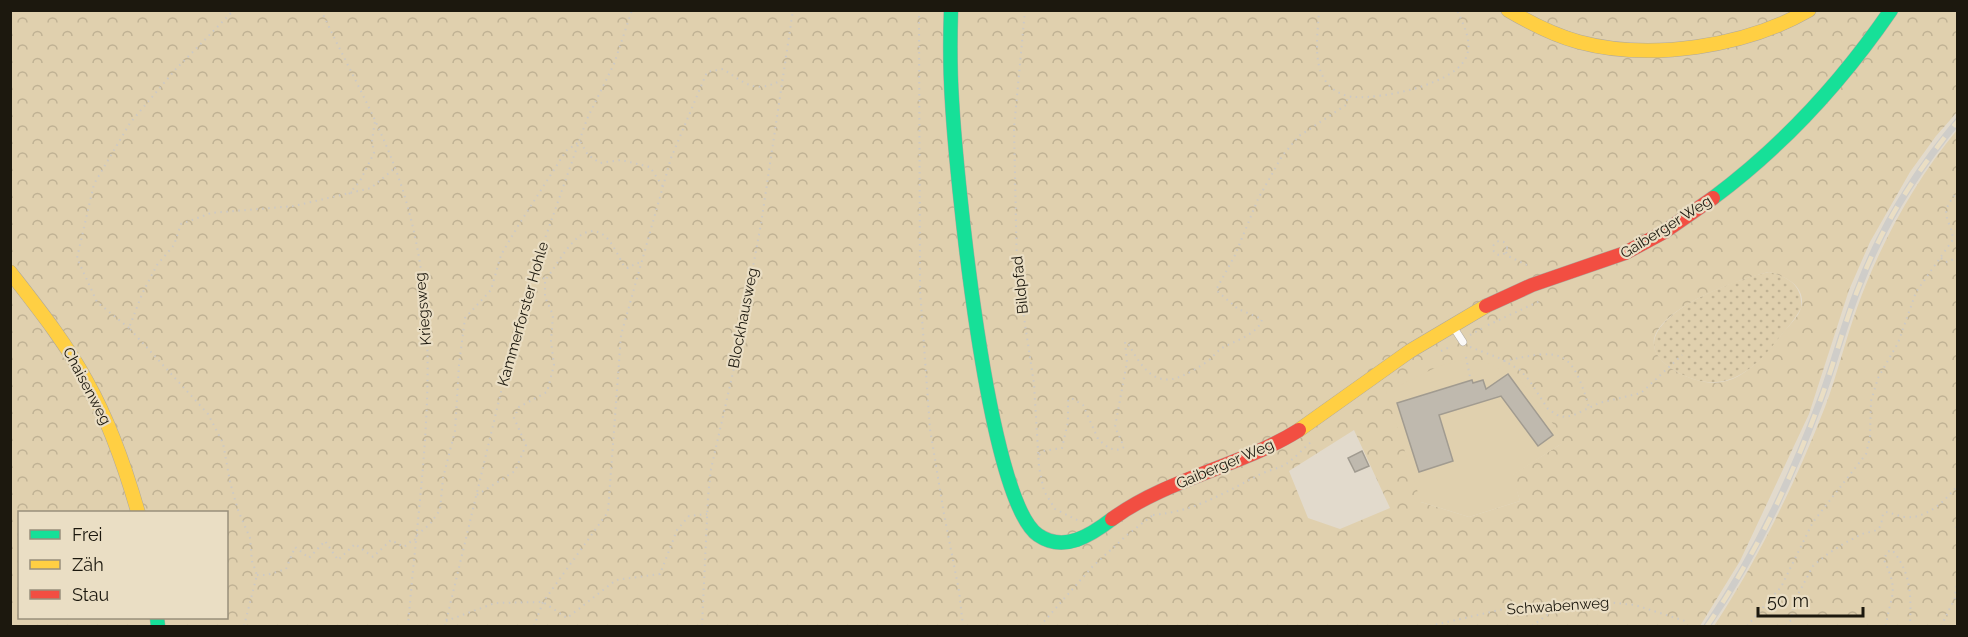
<svg xmlns="http://www.w3.org/2000/svg" width="1968" height="637" font-family="Raleway,sans-serif">
<style>
.grass{fill:url(#grass-dots)}
.forest{fill:url(#forest-crowns);fill-rule:evenodd}
.garden{fill:#e0d0ae}
.building{fill:#bfb9ae;stroke:#a19b90;stroke-width:1.5}
.lines{fill:none;stroke-linecap:round;stroke-linejoin:round}
.lane-casing{stroke:#afa99e;stroke-width:8}
.fast-casing{stroke:#afa99e;stroke-width:15}
.slow-casing{stroke:#afa99e;stroke-width:15}
.jam-casing{stroke:#afa99e;stroke-width:15}
.path{stroke:#ccc9c5;stroke-width:2;stroke-dasharray:1.5 4.5;stroke-linecap:butt}
.lane{stroke:#fbf9f7;stroke-width:7}
.fast{stroke:#16e098;stroke-width:14}
.slow{stroke:#ffcf43;stroke-width:14}
.jam{stroke:#f24e42;stroke-width:14}
.rail-casing{stroke:#cfcdc9;stroke-width:7}
.rail{stroke:#eadec4;stroke-width:4.5;stroke-dasharray:14;stroke-linecap:butt}
.labels{text-anchor:middle;stroke-width:4.5;stroke-linejoin:round;paint-order:stroke}
.street-label{font-size:15px;fill:#1c180e;stroke:#eadec4}
</style>
<defs>
<pattern id="grass-dots" width="8" height="8" patternUnits="userSpaceOnUse" patternTransform="scale(1.5)"><rect width="8" height="8" fill="#e0d0ae"/><path d="M2 2h.1M6 6h.1" fill="none" stroke="#c0b294" stroke-width="1.8" stroke-linecap="round"/></pattern>
<pattern id="forest-crowns" width="20" height="18" patternUnits="userSpaceOnUse" patternTransform="scale(1.5)"><rect width="20" height="18" fill="#e0d0ae"/><path d="M2 6a3 3 0 1 1 6 0M12 15a3 3 0 1 1 6 0" fill="none" stroke="#c0b294"/></pattern>
</defs>
<rect width="100%" height="100%" fill="#e2dacc"/>
<path class="grass" d="M1769,272C1789,277 1803,286 1801,308C1795,320 1785,330 1777,341C1747,379 1716,396 1672,369C1663,363 1654,355 1654,344C1656,308 1739,278 1769,272Z"/>
<g class="forest">
<path d="M10,11H1957L1958,111L1936,136L1910,172L1870,242L1849,290L1809,414L1740,561L1700,626H11ZM1769,272C1786,276 1807,287 1801,308C1798,318 1788,326 1782,334C1764,357 1739,388 1705,382C1689,379 1668,370 1658,356C1631,316 1743,277 1769,272ZM1354,430L1390,508L1340,529L1308,518L1289,471ZM1561,444L1512,475L1520,501L1469,517L1421,502ZM20,512H226V618H20Z"/>
<path d="M1957,130V626H1714C1759,558 1795,484 1825,407C1837,375 1845,341 1857,308C1880,244 1914,182 1957,130Z"/>
</g>
<path class="garden" d="M1466,359L1485,362L1519,378L1559,432L1561,444L1513,475L1520,501L1469,517L1421,502L1386,392L1439,366Z"/>
<g class="building">
<path d="M1508,374L1553,435L1538,446L1501,396L1439,415L1453,461L1419,472L1397,403L1472,380L1473,383L1483,380L1486,389Z"/>
<path d="M1362,451L1369,466L1355,472L1348,458Z"/>
</g>
<g class="lines">
<g class="lane-casing">
<path id="lane" d="M1452,325L1463,342"/>
</g>
<g class="fast-casing">
<g id="fast">
<path d="M951,10C950,40 950,71 952,101C956,172 987,500 1038,535C1064,553 1091,535 1112,519"/>
<path d="M1713,198C1784,145 1841,83 1891,10"/>
<path d="M157,618L158,626"/>
</g>
</g>
<g class="slow-casing">
<g id="slow">
<path d="M1508,10C1530,23 1553,35 1579,42C1650,61 1745,47 1809,10"/>
<path d="M10,272C38,308 66,343 87,382C110,423 125,467 138,512"/>
<path d="M1299,430L1410,351L1486,306"/>
</g>
</g>
<g class="jam-casing">
<g id="jam">
<path d="M1486,306L1532,285L1625,253L1664,232L1713,198"/>
<path d="M1112,519C1168,478 1240,467 1299,430"/>
</g>
</g>
<g class="path">
<path d="M321,10C350,73 387,134 406,201C447,341 419,485 408,626"/>
<path d="M919,10L920,290L930,429L944,514L959,591L963,626"/>
<path d="M1025,10L1014,128L1017,271L1034,384L1039,467L1044,491L1055,509L1079,521"/>
<path d="M1319,10C1318,33 1312,64 1327,83C1333,91 1345,97 1355,97C1382,99 1458,84 1467,55C1472,40 1463,24 1457,10"/>
<path d="M349,194L360,181L374,153L372,141L375,121"/>
<circle cx="1500" cy="248" r="7"/>
<path d="M1506,252L1508,256L1531,267"/>
<path d="M1941,258L1947,262L1958,257"/>
<path d="M536,268L545,280"/>
<path d="M1488,325L1540,301"/>
<path d="M129,328L97,302L77,258L94,184L130,123L175,70L234,10"/>
<path d="M1470,335L1483,328"/>
<path d="M1470,347L1499,358L1520,370L1529,380L1548,409L1557,415L1565,417L1574,415L1599,403L1641,393L1682,355"/>
<path d="M1441,351L1452,346"/>
<path d="M1466,357L1470,377"/>
<path d="M1504,361C1561,349 1571,347 1589,407"/>
<path d="M1039,455L1044,451L1062,448L1068,422V401L1071,398L1083,405L1098,439C1106,446 1114,454 1124,447L1115,427L1127,362L1125,342L1128,343C1152,388 1168,388 1208,361C1213,357 1217,351 1222,348C1234,341 1259,334 1262,319L1238,309L1216,290L1235,255L1258,199L1282,156L1299,136L1346,105L1348,96"/>
<path d="M477,495L515,471L526,445L514,418L519,407L547,392L554,365L551,341L553,315L545,297V280C559,265 580,214 606,237C613,244 619,257 624,266L628,268L637,263H641"/>
<path d="M1153,515C1195,511 1220,495 1257,476C1265,471 1281,468 1286,464C1295,458 1303,449 1311,442"/>
<path d="M1958,521L1956,525L1958,544"/>
<path d="M417,535L430,524L440,510L443,478L455,431L459,365L465,318L491,290L501,255L518,226L566,151L580,141L588,155L600,163L621,160L650,167L663,187"/>
<path d="M257,575H267L286,569L295,547L309,558L325,541L338,560L355,544L373,557L391,540L404,547L414,539L417,541"/>
<path d="M446,621L495,603L543,602L567,618L616,580L660,574L677,530L689,516L707,514"/>
<path d="M244,626L257,575L252,561L250,538L238,510L230,482L223,443L208,414L129,328L142,294L157,265L174,245L181,224L211,213L294,206L371,188L395,168"/>
<path d="M445,626L518,321L535,267L587,119L614,64L632,10"/>
<path d="M534,626L543,602L608,512L621,335L671,158L707,72L723,69C746,84 755,94 782,80"/>
<path d="M702,626L708,497L711,469L734,368L761,224L793,10"/>
<path d="M1040,626L1092,567L1127,535L1153,515"/>
<path d="M1430,626L1508,608L1597,601L1635,605L1685,621"/>
<path d="M1532,626L1547,615L1552,605"/>
<path d="M1747,626L1781,587L1813,522L1866,454L1870,437L1871,401L1878,378L1898,343L1916,292L1952,241C1955,229 1943,219 1947,208C1949,202 1954,196 1958,191"/>
<path d="M1786,626L1791,620L1795,600L1813,566C1827,553 1844,543 1862,534C1867,532 1876,532 1879,528C1882,524 1882,518 1883,514L1886,512C1892,513 1898,516 1905,517C1927,519 1945,501 1958,485"/>
<path d="M1886,626C1890,595 1900,593 1884,560L1887,552L1892,550C1912,573 1911,598 1910,626"/>
<path d="M1941,626L1955,598L1958,570"/>
</g>
<use href="#lane" class="lane"/>
<use href="#fast" class="fast"/>
<use href="#slow" class="slow"/>
<use href="#jam" class="jam"/>
<g class="rail-casing">
<path id="rail" d="M1707,626C1754,558 1790,482 1819,404C1834,365 1844,323 1860,284C1883,224 1917,170 1958,121"/>
</g>
<use href="#rail" class="rail"/>
</g>
<g class="labels">
<g class="street-label">
<text transform="translate(1666 227) rotate(-32)" y="5">Gaiberger Weg</text>
<text transform="translate(1020 285) rotate(-96)" y="5">Bildpfad</text>
<text transform="translate(423 309) rotate(-95)" y="5">Kriegsweg</text>
<text transform="translate(523 314) rotate(-74)" y="5">Kammerforster Hohle</text>
<text transform="translate(743 318) rotate(-79)" y="5">Blockhausweg</text>
<text transform="translate(87 386) rotate(62)" y="5">Chaisenweg</text>
<text transform="translate(1225 464) rotate(-23)" y="5">Gaiberger Weg</text>
<text transform="translate(1558 606) rotate(-4)" y="5">Schwabenweg</text>
</g>
</g>
<rect width="1968" height="637" fill="none" stroke="#1c180e" stroke-width="24"/>
<rect x="18" y="511" width="210" height="108" fill="#eadec4" stroke="#988f7b" stroke-width="1.5"/>
<rect x="30" y="530" width="30" height="9" fill="#16e098" stroke="#988f7b" stroke-width="1.5"/>
<text x="72" y="541" font-size="18" fill="#1c180e">Frei</text>
<rect x="30" y="560" width="30" height="9" fill="#ffcf43" stroke="#988f7b" stroke-width="1.5"/>
<text x="72" y="571" font-size="18" fill="#1c180e">Zäh</text>
<rect x="30" y="590" width="30" height="9" fill="#f24e42" stroke="#988f7b" stroke-width="1.5"/>
<text x="72" y="601" font-size="18" fill="#1c180e">Stau</text>
<path d="M1758 607v9h105v-9" fill="none" stroke="#1c180e" stroke-width="3"/>
<text x="1767" y="607" font-size="18" fill="#1c180e" stroke="#eadec4" stroke-width="4.5" paint-order="stroke">50 m</text>
</svg>
